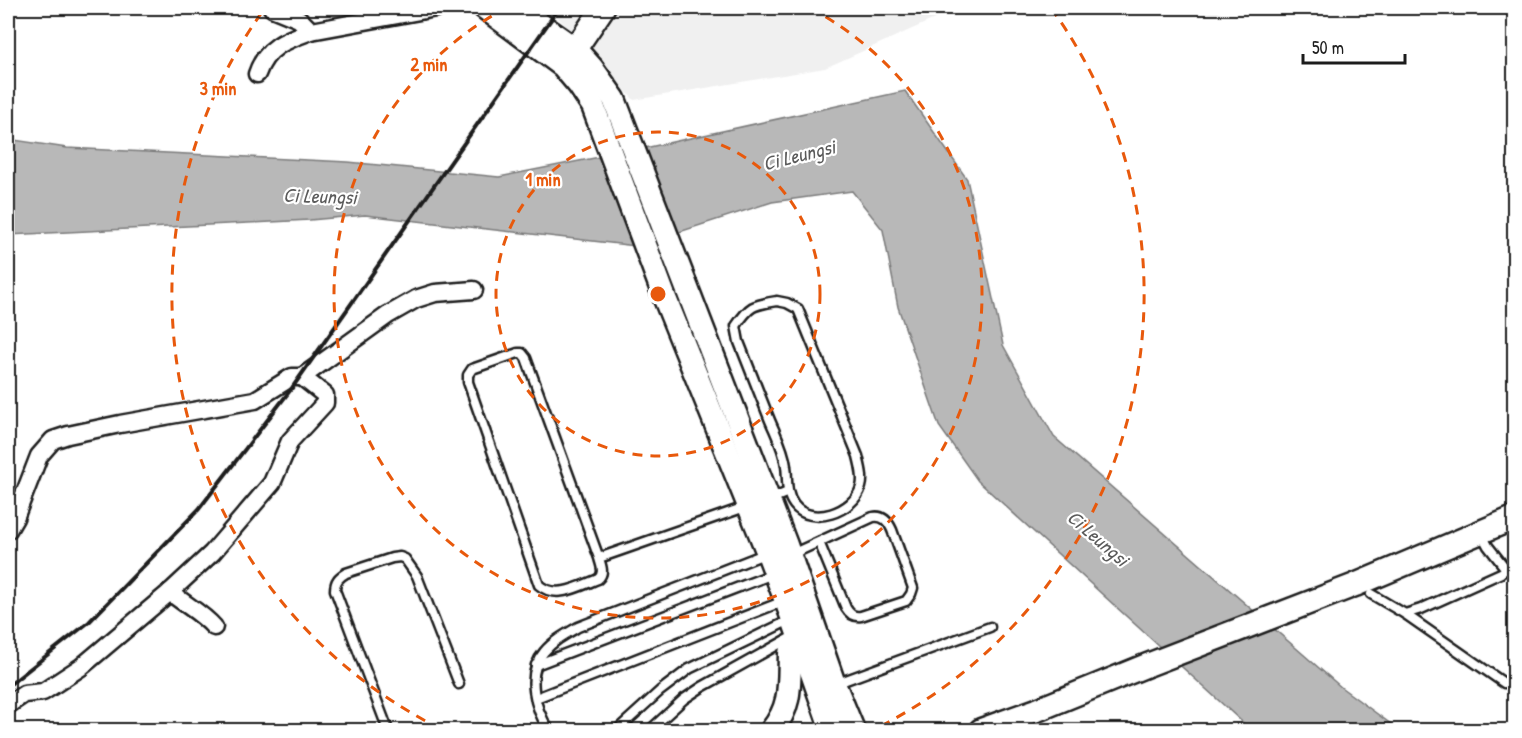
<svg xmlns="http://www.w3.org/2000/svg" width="1522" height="738" font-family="'Patrick Hand',sans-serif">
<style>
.built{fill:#f0f0f0}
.water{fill:#b8b8b8;stroke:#7a7a7a;stroke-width:1.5}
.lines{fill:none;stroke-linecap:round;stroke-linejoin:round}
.lane-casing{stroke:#1c1c1c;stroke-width:13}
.street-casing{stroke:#1c1c1c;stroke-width:21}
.secondary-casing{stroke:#1c1c1c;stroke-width:27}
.lane{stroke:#fff;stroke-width:8}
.street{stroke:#fff;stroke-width:16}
.secondary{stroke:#fff;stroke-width:22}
.rail{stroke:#1c1c1c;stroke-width:4}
.ring{fill:none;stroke:#e8590c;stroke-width:3;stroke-dasharray:10 8}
.labels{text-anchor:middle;stroke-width:4.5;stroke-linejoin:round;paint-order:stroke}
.water-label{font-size:20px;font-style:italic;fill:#5a5a5a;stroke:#fff}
.centre{fill:#e8590c;stroke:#fff;stroke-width:3}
.ring-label{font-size:18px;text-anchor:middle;font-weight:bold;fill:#e8590c;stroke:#fff;stroke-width:4.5;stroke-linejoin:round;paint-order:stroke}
</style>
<rect width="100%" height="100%" fill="#fff"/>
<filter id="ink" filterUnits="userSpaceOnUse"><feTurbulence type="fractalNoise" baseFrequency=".0167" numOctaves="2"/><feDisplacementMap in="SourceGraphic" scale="12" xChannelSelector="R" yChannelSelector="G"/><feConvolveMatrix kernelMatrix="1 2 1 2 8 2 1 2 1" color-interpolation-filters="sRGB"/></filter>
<g filter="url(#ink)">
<g class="built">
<path d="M547,8H583L579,15L585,8H959L825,68L634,100L569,28Z"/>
<path d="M1049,8H1227L1218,13Z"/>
</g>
<path class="water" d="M905,91L967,179L1003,345L1054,437L1342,688L1399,730H1251L978,481L939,426L898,307L883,230L852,191L772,202L636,246L365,215L310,220L8,235V139L67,148L348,162L499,177L645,148Z"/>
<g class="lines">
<g class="lane-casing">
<g id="lane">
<path d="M777,301L787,303L798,309L858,456C860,465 864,477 861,487C854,512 811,527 794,505C785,493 788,479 786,466C784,449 775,433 769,418C759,393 749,367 739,342L736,326C750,305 753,305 777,301Z"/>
<path d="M769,500L788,492"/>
<path d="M790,555L873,517C883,515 888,521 892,530L913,588L911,594L906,601L861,616C854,617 850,615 846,608L819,542"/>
<path d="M599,558C601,566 605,573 598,579C580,586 556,600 539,585L468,382V375L472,369L518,353H522L526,358L599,558L748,506"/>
<path d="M1506,569L1514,574"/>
<path d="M1371,594L1405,614L1421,609L1501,573L1506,569L1488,546L1481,533"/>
<path d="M1405,614L1504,683"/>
<path d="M536,665L773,574"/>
<path d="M835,684L990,627"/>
<path d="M536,698L784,601"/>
<path d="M388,730L335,590C335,581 339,577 346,573L392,558L400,557L405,559L417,576L459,684"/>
<path d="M549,730C535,709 525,674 544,652C553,641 566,634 578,627L767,553"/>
<path d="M617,730L660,691L689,669L792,619"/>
<path d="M650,730L684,699L702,687L790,638"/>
</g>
</g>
<g class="street-casing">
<g id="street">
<path d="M272,8L299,19L311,31"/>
<path d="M257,74C266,47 286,40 311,31L436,8"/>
<path d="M8,530L15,518L39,456L53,440L68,435L120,424L255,400L292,377H302"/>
<path d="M170,592C184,604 202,613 214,627"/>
<path d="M8,705L24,694L43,692L81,667L170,592L212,553L272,483L290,441L325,403V395L302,377L388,315L416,299L435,293L474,290"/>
</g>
</g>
<g class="secondary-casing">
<g id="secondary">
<path d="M485,8L563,66L579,85L593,106L666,301L768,553L793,619L832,730"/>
<path d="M517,8L575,49L592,68L614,99L786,545L834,684L853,730"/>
<path d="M567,61L603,8"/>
<path d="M772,730C792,705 789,684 790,654L791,649L799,637"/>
<path d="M981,730L1037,710L1145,666L1355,585L1514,518"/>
</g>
</g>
<use href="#lane" class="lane"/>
<use href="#street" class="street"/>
<use href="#secondary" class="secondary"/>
<path class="rail" d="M8,686L89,622L199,509L292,388L559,8"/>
</g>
</g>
<g class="ring">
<circle cx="658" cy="294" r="162"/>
<path d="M810 8A324 324 0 1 1 506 8"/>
<path d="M441 729A486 486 0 0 1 265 8M1051 8A486 486 0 0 1 875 729"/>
</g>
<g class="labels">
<g class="water-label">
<text transform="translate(799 155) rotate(-14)" y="7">Ci Leungsi</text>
<text transform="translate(320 196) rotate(2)" y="7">Ci Leungsi</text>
<text transform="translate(1098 538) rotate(41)" y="7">Ci Leungsi</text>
</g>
</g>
<circle cx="658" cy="294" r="9" class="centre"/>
<g class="ring-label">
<text x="429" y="71">2 min</text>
<text x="218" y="95">3 min</text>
<text x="543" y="186">1 min</text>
</g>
<rect width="1522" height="738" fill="none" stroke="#fff" stroke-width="30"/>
<rect x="15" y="15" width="1492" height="708" fill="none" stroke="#1c1c1c" stroke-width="2" filter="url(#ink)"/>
<path d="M1303 54v9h102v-9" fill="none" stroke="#1c1c1c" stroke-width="3"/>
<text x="1312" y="54" font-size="18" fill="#1c1c1c" stroke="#ffffff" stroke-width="4.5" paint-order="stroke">50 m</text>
</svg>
